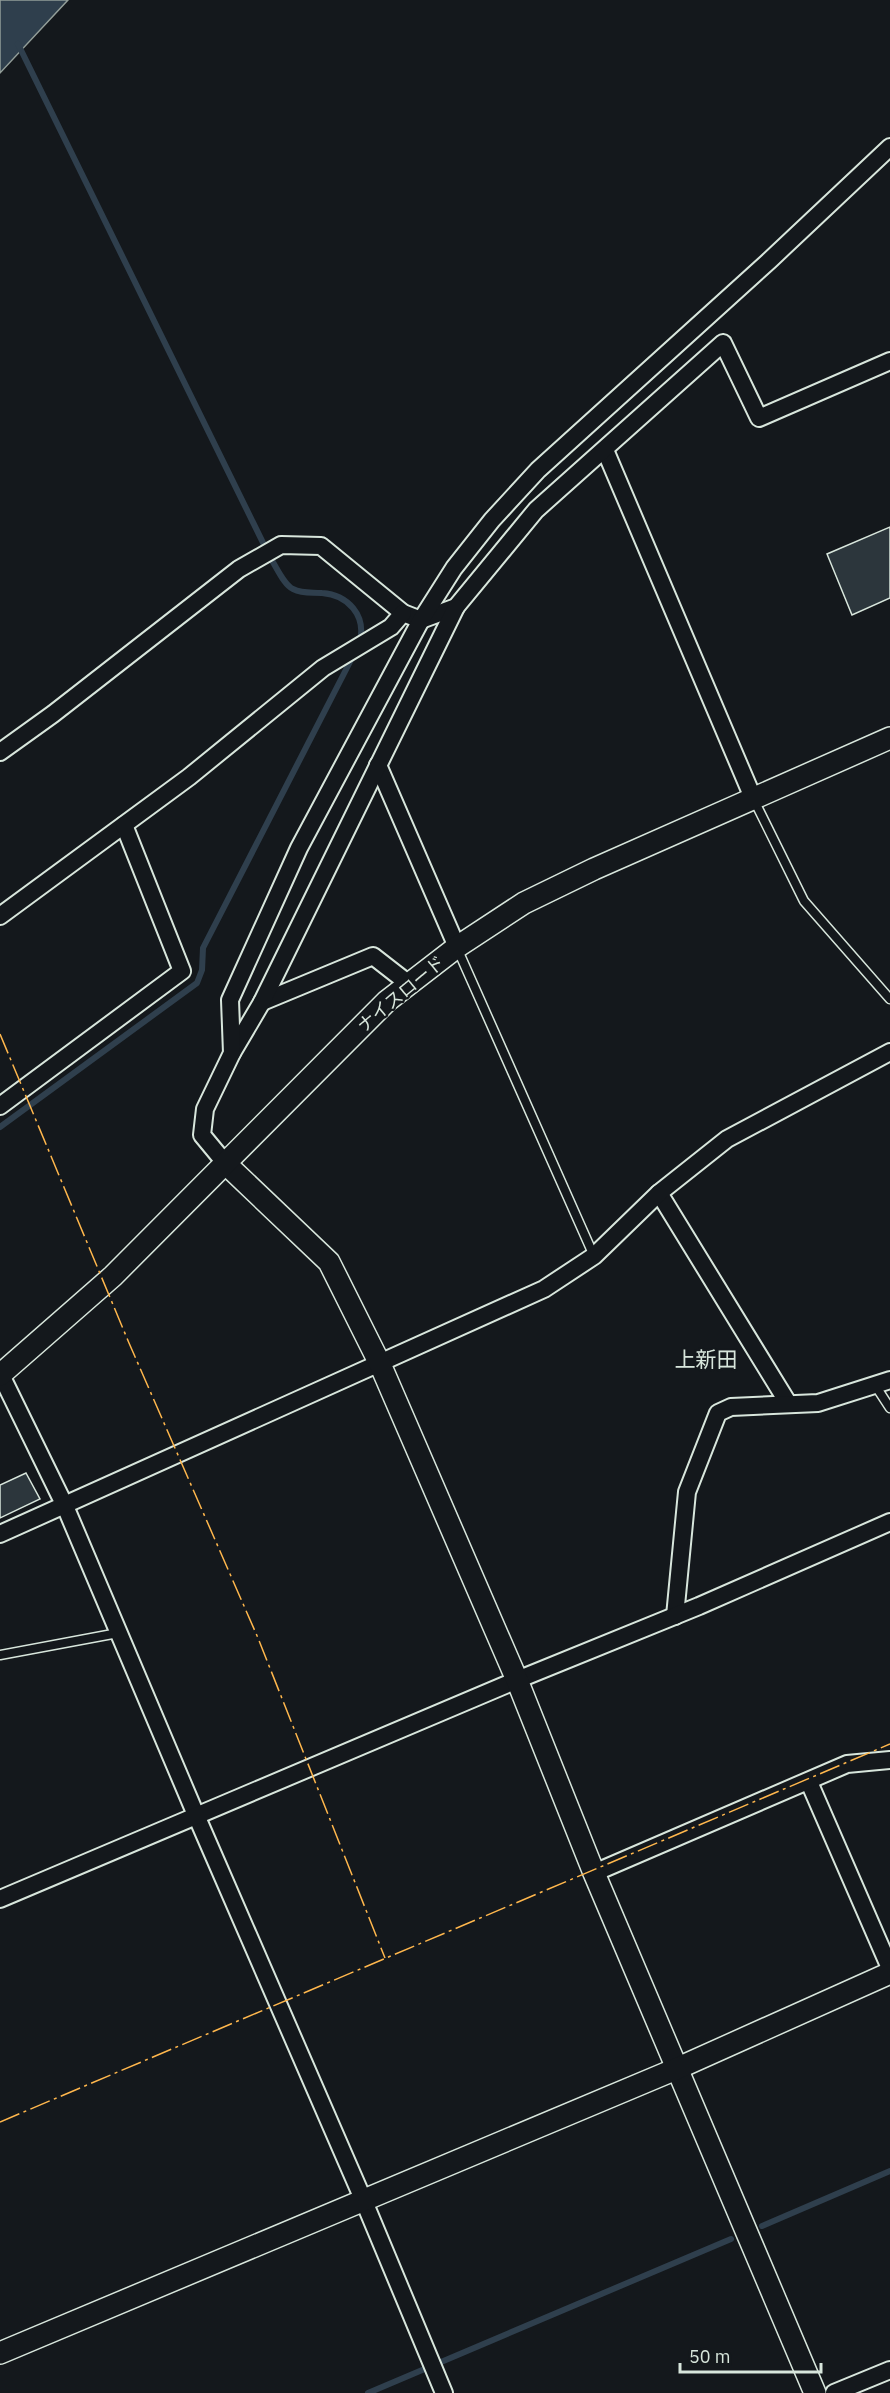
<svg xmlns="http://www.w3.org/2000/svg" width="890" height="2393" font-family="'IBM Plex Sans','Noto Sans JP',sans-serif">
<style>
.water{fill:#2f3f4d;stroke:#939e99;stroke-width:1.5}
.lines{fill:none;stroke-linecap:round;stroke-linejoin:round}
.stream{stroke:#2f3f4d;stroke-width:6}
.building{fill:#2c363c;stroke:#d8e6dc;stroke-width:1.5}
.service-casing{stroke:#d8e6dc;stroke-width:11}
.minor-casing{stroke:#d8e6dc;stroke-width:20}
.tertiary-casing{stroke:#d8e6dc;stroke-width:24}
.service{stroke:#14181c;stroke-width:8}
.minor{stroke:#14181c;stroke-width:16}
.tertiary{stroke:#14181c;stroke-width:21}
.power{stroke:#ffb74d;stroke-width:1.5;stroke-dasharray:21 4.5 3 4.5;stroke-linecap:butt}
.labels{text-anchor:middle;stroke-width:4.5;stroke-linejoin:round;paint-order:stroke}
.street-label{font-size:18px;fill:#d8e6dc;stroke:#14181c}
.quarter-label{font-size:21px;fill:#d8e6dc;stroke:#14181c}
</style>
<rect width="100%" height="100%" fill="#14181c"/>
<path class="water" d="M0,0H68L0,73Z"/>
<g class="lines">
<g class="stream">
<path d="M18,44L271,559C277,568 284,585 293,589C303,594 312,592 322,593C348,595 366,615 360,641"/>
<path d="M0,1127L197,983L202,970L203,948L353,656"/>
<path d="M762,2226L890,2171"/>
<path d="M368,2393L731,2239"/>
</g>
</g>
<g class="building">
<path d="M890,527V598L852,615L827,554Z"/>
<path d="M26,1473L40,1499L0,1518V1485Z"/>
</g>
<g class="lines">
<g class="service-casing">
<g id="service">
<path d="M754,800L804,901L890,999"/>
<path d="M457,948L594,1256"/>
<path d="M875,1385L890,1408"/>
<path d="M0,1655L118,1633"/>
</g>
</g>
<g class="minor-casing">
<g id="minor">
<path d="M605,450L754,800"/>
<path d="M0,752L53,714L239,569L281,545L321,546L403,613L421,620L456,607L536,510L723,343L759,418L890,361"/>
<path d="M378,765L457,947"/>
<path d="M0,916L189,777L323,668L391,627L403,613"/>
<path d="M262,1002L373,956L409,984"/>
<path d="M232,1053L262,1002L456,607"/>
<path d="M0,1106L182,971L124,825"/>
<path d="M226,1164L202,1135L205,1109L232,1053L230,1000L299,848L421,620L454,568L492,520L538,470L770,260L890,147"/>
<path d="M659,1193L788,1403"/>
<path d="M0,1373L65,1506L196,1815L363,2199L444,2393"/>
<path d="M0,1534L544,1289L594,1256L659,1193L727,1139L890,1052"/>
<path d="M675,1616L687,1492L718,1413L731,1407L818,1403L890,1380"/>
<path d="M809,1782L890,1968"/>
<path d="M594,1873L847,1764L890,1760"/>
<path d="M0,1899L517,1680L699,1606L890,1522"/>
<path d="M834,2393L890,2370"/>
</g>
</g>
<g class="tertiary-casing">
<g id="tertiary">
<path d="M226,1164L329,1262L380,1364L517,1680L594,1873L815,2393"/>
<path d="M0,1375L113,1276L387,1001L457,947L524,903L594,869L890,738"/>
<path d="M0,2353L676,2069L890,1973"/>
</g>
</g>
<use href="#service" class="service"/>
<use href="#minor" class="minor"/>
<use href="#tertiary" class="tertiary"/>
<g class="power">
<path d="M0,1034L129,1343L258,1638L385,1958"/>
<path d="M0,2122L890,1744"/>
</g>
</g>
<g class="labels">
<g class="street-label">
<text transform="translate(401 994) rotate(-40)" y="6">ナイスロード</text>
</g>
<g class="quarter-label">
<text x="706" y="1367">上新田</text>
</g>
</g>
<path d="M680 2363v9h141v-9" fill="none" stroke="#d8e6dc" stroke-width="3"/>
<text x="689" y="2363" font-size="18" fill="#d8e6dc" stroke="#14181c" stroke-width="4.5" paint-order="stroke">50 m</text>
</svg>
